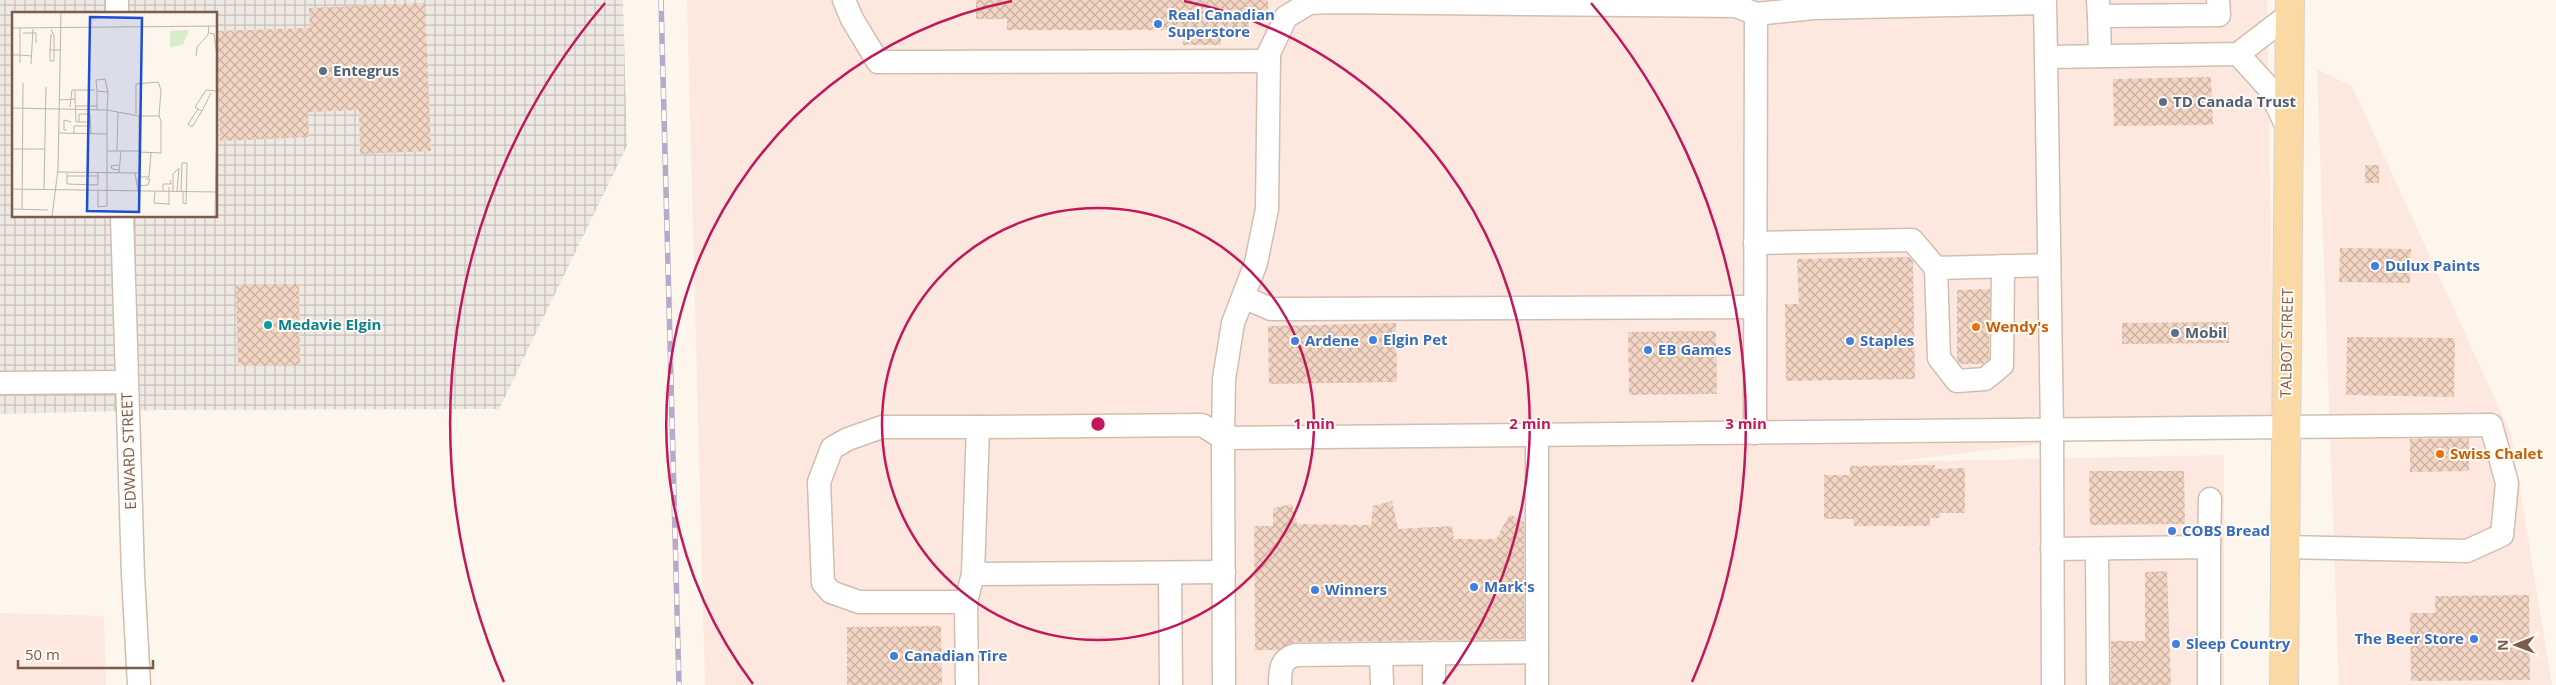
<svg xmlns="http://www.w3.org/2000/svg" width="2556" height="685" font-family="'Open Sans',sans-serif">
<style>
.commercial{fill:#fde8e0}
.industrial{fill:url(#industrial-grid);fill-rule:evenodd}
.building{fill:url(#building-cross-hatch)}
.lines{fill:none;stroke-linecap:round;stroke-linejoin:round}
.minor-casing{stroke:#d1beb0;stroke-width:25}
.major-casing{stroke:#dad1cd;stroke-width:30}
.minor{stroke:#fff;stroke-width:22}
.major{stroke:#fbd9a5;stroke-width:28}
.rail-casing{stroke:#b9a8c9;stroke-width:5.5}
.rail{stroke:#fffaf3;stroke-width:4;stroke-dasharray:11;stroke-linecap:butt}
.ring{fill:none;stroke:#c2185b;stroke-width:2.5}
.shop-dot{fill:#3f7fe0;stroke:#fffaf3;stroke-width:2}
.service-dot{fill:#5c6f8a;stroke:#fffaf3;stroke-width:2}
.culture-dot{fill:#0f9aa8;stroke:#fffaf3;stroke-width:2}
.food-dot{fill:#e8710a;stroke:#fffaf3;stroke-width:2}
.labels{text-anchor:middle;stroke-width:4;stroke-linejoin:round;paint-order:stroke}
.shop-label{font-size:15px;font-weight:bold;fill:#366cbe;stroke:#fffaf3;text-anchor:start}
.service-label{font-size:15px;font-weight:bold;fill:#4e5e75;stroke:#fffaf3;text-anchor:start}
.culture-label{font-size:15px;font-weight:bold;fill:#0d838f;stroke:#fffaf3;text-anchor:start}
.food-label{font-size:15px;font-weight:bold;fill:#c56008;stroke:#fffaf3;text-anchor:start}
.street-label{font-size:15px;fill:#7a5c4d;stroke:#fffaf3}
.inset-road{fill:none;stroke:#c5b3a7;stroke-width:1}
.view{fill:#1d4ed8;fill-opacity:0.15;stroke:#1d4ed8;stroke-width:2.5}
.inset-edge{fill:none;stroke:#7a5c4d;stroke-width:2.5}
.centre{fill:#c2185b;stroke:#fffaf3;stroke-width:2.5}
.ring-label{font-size:15px;text-anchor:middle;font-weight:bold;fill:#c2185b;stroke:#fffaf3;stroke-width:4;stroke-linejoin:round;paint-order:stroke}
</style>
<defs>
<pattern id="industrial-grid" width="8" height="8" patternUnits="userSpaceOnUse" patternTransform="scale(1.25)"><rect width="8" height="8" fill="#efe9e4"/><path d="M0 4h8M4 0v8" fill="none" stroke="#c7c0bb"/></pattern>
<pattern id="building-cross-hatch" width="8" height="8" patternUnits="userSpaceOnUse" patternTransform="scale(1.25)"><rect width="8" height="8" fill="#f3d5c3"/><path d="M0 0l8 8M0 8l8-8" fill="none" stroke="#cab0a1"/></pattern>
</defs>
<rect width="100%" height="100%" fill="#fdf6ec"/>
<g class="commercial">
<path d="M687,0H2267L2274,416L1891,462L2224,455V685H705Z"/>
<path d="M2317,69L2352,86L2511,434L2552,685H2339Z"/>
<path d="M0,613L104,616L106,685H0Z"/>
</g>
<path class="industrial" d="M0,0H623L627,146L499,409L164,410L0,414ZM14,14H216V216H14Z"/>
<g class="building">
<path d="M976,0H1268V17L1249,18V29H1221V45H1183L1182,30H1007V19H976Z"/>
<path d="M425,3L431,151L360,154L359,110L308,112L309,137L220,141L216,31L310,28L309,8Z"/>
<path d="M2211,77L2213,125L2114,126L2113,79Z"/>
<rect x="2365" y="165" width="14" height="18"/>
<path d="M2340,248L2411,249L2410,283L2339,282Z"/>
<path d="M1909,257L1913,261L1915,379L1786,381L1785,304H1799L1797,259Z"/>
<path d="M299,284L300,365L238,366L236,285Z"/>
<path d="M1990,289L1989,359L1983,364H1960L1957,360V290Z"/>
<path d="M2229,322V343L2122,344V323Z"/>
<path d="M1396,323L1397,382L1269,384L1268,326Z"/>
<path d="M1716,331L1717,394L1629,395L1628,332Z"/>
<path d="M2347,337L2455,338L2454,397L2346,395Z"/>
<path d="M2469,438V471L2410,472V439Z"/>
<path d="M1935,465V469L1965,468V513H1940V518H1930V526H1854L1853,519H1824V475H1850V466Z"/>
<path d="M2089,471H2184L2185,524L2090,525Z"/>
<path d="M1392,501L1398,529L1452,526L1454,539H1496L1510,514L1524,522V639L1296,642L1278,650H1255L1254,526H1273V508L1292,504L1297,524L1371,525L1373,506Z"/>
<path d="M2167,571L2171,685H2111V641H2145V572Z"/>
<path d="M2529,595L2530,680L2411,681L2410,613H2435V596Z"/>
<path d="M941,626L942,685H847V627Z"/>
</g>
<g class="lines">
<g class="minor-casing">
<g id="minor">
<path d="M117,0V14"/>
<path d="M844,0L852,19L878,62L1269,61"/>
<path d="M2098,0L2099,16L2219,15L2218,0"/>
<path d="M2099,16L2100,56"/>
<path d="M2238,54L2268,87L2288,129"/>
<path d="M2046,57L2052,430L2053,685"/>
<path d="M122,216L133,575L139,685"/>
<path d="M1755,243L1912,240L1936,268L2049,265"/>
<path d="M1936,268L1939,358L1957,381L1985,379L2002,365L2003,266"/>
<path d="M1243,297L1271,309H1289L1755,307"/>
<path d="M0,383L126,382"/>
<path d="M1755,433L1756,14L1814,8L2045,3L2046,57L2238,54L2290,14"/>
<path d="M1537,435V685"/>
<path d="M1223,438L1224,379L1233,323L1256,263L1267,209L1269,53L1286,17L1309,3L1334,2L1736,6L1756,14"/>
<path d="M1223,438L1202,425L978,427L973,574L1224,572"/>
<path d="M2209,547L2210,499"/>
<path d="M2052,549L2209,547V685"/>
<path d="M2097,549L2098,685"/>
<path d="M973,574L966,602H859L831,592L823,583L819,482L832,448L848,439L882,427H978"/>
<path d="M1170,574L1171,685"/>
<path d="M966,602L967,685"/>
<path d="M1381,654L1382,685"/>
<path d="M1224,685L1223,438L2491,425L2507,483L2502,535L2467,551L2285,547"/>
<path d="M1280,685C1280,671 1280,659 1296,655L1537,652"/>
<path d="M1434,685V653"/>
</g>
</g>
<g class="major-casing">
<path id="major" d="M2284,685L2290,0"/>
</g>
<use href="#minor" class="minor"/>
<use href="#major" class="major"/>
<g class="rail-casing">
<path id="rail" d="M661,0L679,685"/>
</g>
<use href="#rail" class="rail"/>
</g>
<g class="ring">
<circle cx="1098" cy="424" r="216"/>
<path d="M753 684A432 432 0 0 1 1012 1M1184 1A432 432 0 0 1 1443 684"/>
<path d="M504 682A648 648 0 0 1 605 3M1591 3A648 648 0 0 1 1692 682"/>
</g>
<g class="shop-dot">
<circle cx="1158" cy="24" r="5"/>
<circle cx="2375" cy="266" r="5"/>
<circle cx="1373" cy="340" r="5"/>
<circle cx="1295" cy="341" r="5"/>
<circle cx="1850" cy="341" r="5"/>
<circle cx="1648" cy="350" r="5"/>
<circle cx="2172" cy="531" r="5"/>
<circle cx="1474" cy="587" r="5"/>
<circle cx="1315" cy="590" r="5"/>
<circle cx="2474" cy="639" r="5"/>
<circle cx="2176" cy="644" r="5"/>
<circle cx="894" cy="656" r="5"/>
</g>
<g class="service-dot">
<circle cx="323" cy="71" r="5"/>
<circle cx="2163" cy="102" r="5"/>
<circle cx="2175" cy="333" r="5"/>
</g>
<circle class="culture-dot" cx="268" cy="325" r="5"/>
<g class="food-dot">
<circle cx="1976" cy="327" r="5"/>
<circle cx="2440" cy="454" r="5"/>
</g>
<g class="labels">
<g class="shop-label">
<text x="1168" y="20">Real Canadian<tspan x="1168" dy="17">Superstore</tspan></text>
<text x="2385" y="271">Dulux Paints</text>
<text x="1383" y="345">Elgin Pet</text>
<text x="1305" y="346">Ardene</text>
<text x="1860" y="346">Staples</text>
<text x="1658" y="355">EB Games</text>
<text x="2182" y="536">COBS Bread</text>
<text x="1484" y="592">Mark's</text>
<text x="1325" y="595">Winners</text>
<text x="2464" y="644" text-anchor="end">The Beer Store</text>
<text x="2186" y="649">Sleep Country</text>
<text x="904" y="661">Canadian Tire</text>
</g>
<g class="service-label">
<text x="333" y="76">Entegrus</text>
<text x="2173" y="107">TD Canada Trust</text>
<text x="2185" y="338">Mobil</text>
</g>
<g class="culture-label">
<text x="278" y="330">Medavie Elgin</text>
</g>
<g class="food-label">
<text x="1986" y="332">Wendy's</text>
<text x="2450" y="459">Swiss Chalet</text>
</g>
<g class="street-label">
<text transform="translate(2287 343) rotate(-89)" y="5">TALBOT STREET</text>
<text transform="translate(129 451) rotate(-92)" y="5">EDWARD STREET</text>
</g>
</g>
<g transform="translate(12 12)">
<rect width="205" height="205" fill="#fdf6ec"/>
<path d="M177,18L171,33L158,35V19Z" fill="#d8ecc9"/>
<path class="inset-road" d="M0,16L205,14M8,16V43L20,44M39,17L42,24V49H38V38H48M11,21H24V31M197,21L202,22L205,44M38,38L39,22M0,43H8V51M184,44L185,35L196,23L197,14M19,52L21,17M85,79L84,68L93,67L96,80M63,87V78H83M47,88L63,87L64,110H79M63,94H85M58,95L60,78H63M0,96L95,98V194L86,195V179M186,97L176,112L180,115L190,99L186,97L183,95L194,78L205,79M85,98V79L96,80L95,98L127,104V139M190,99L199,81M124,102V72L146,70L149,78L147,104M67,110V102H78L79,122M55,118H52V108L59,110M46,121L95,122M62,121V114H79M0,137H33M95,139H127V161H123L126,179M105,139L106,100M127,140L149,141V109L147,104H127M107,153L99,154L100,157L107,158M45,160L123,161M55,161V172L86,173V161M107,161L109,139M55,164H86M137,165L139,141M134,167H138L136,173L126,174V165H137M0,177L205,180M32,178L34,75M151,179V172H159L158,168M143,180L142,191L157,192M161,180V162L167,156L165,180M169,180L170,151H175L174,192L171,191V180M157,193V175M0,197L36,198M10,198L11,71M40,205L46,157L49,0M203,205L205,101"/>
<path class="view" d="M78,5L130,6L127,200L75,199Z"/>
<rect width="205" height="205" class="inset-edge"/>
</g>
<circle cx="1098" cy="424" r="8" class="centre"/>
<g class="ring-label">
<text x="1314" y="429">1 min</text>
<text x="1530" y="429">2 min</text>
<text x="1746" y="429">3 min</text>
</g>
<g transform="translate(2516 645) rotate(269)" stroke="#fffaf3" stroke-width="4" paint-order="stroke">
<path d="M0-4L9 19L0 12L-9 19Z" fill="#7a5c4d"/>
<text y="-8" font-size="14" font-weight="bold" text-anchor="middle" fill="#7a5c4d">N</text>
</g>
<path d="M18 660v8h135v-8" fill="none" stroke="#7a5c4d" stroke-width="2.5"/>
<text x="25" y="660" font-size="15" fill="#7a5c4d" stroke="#fffaf3" stroke-width="4" paint-order="stroke">50 m</text>
</svg>
